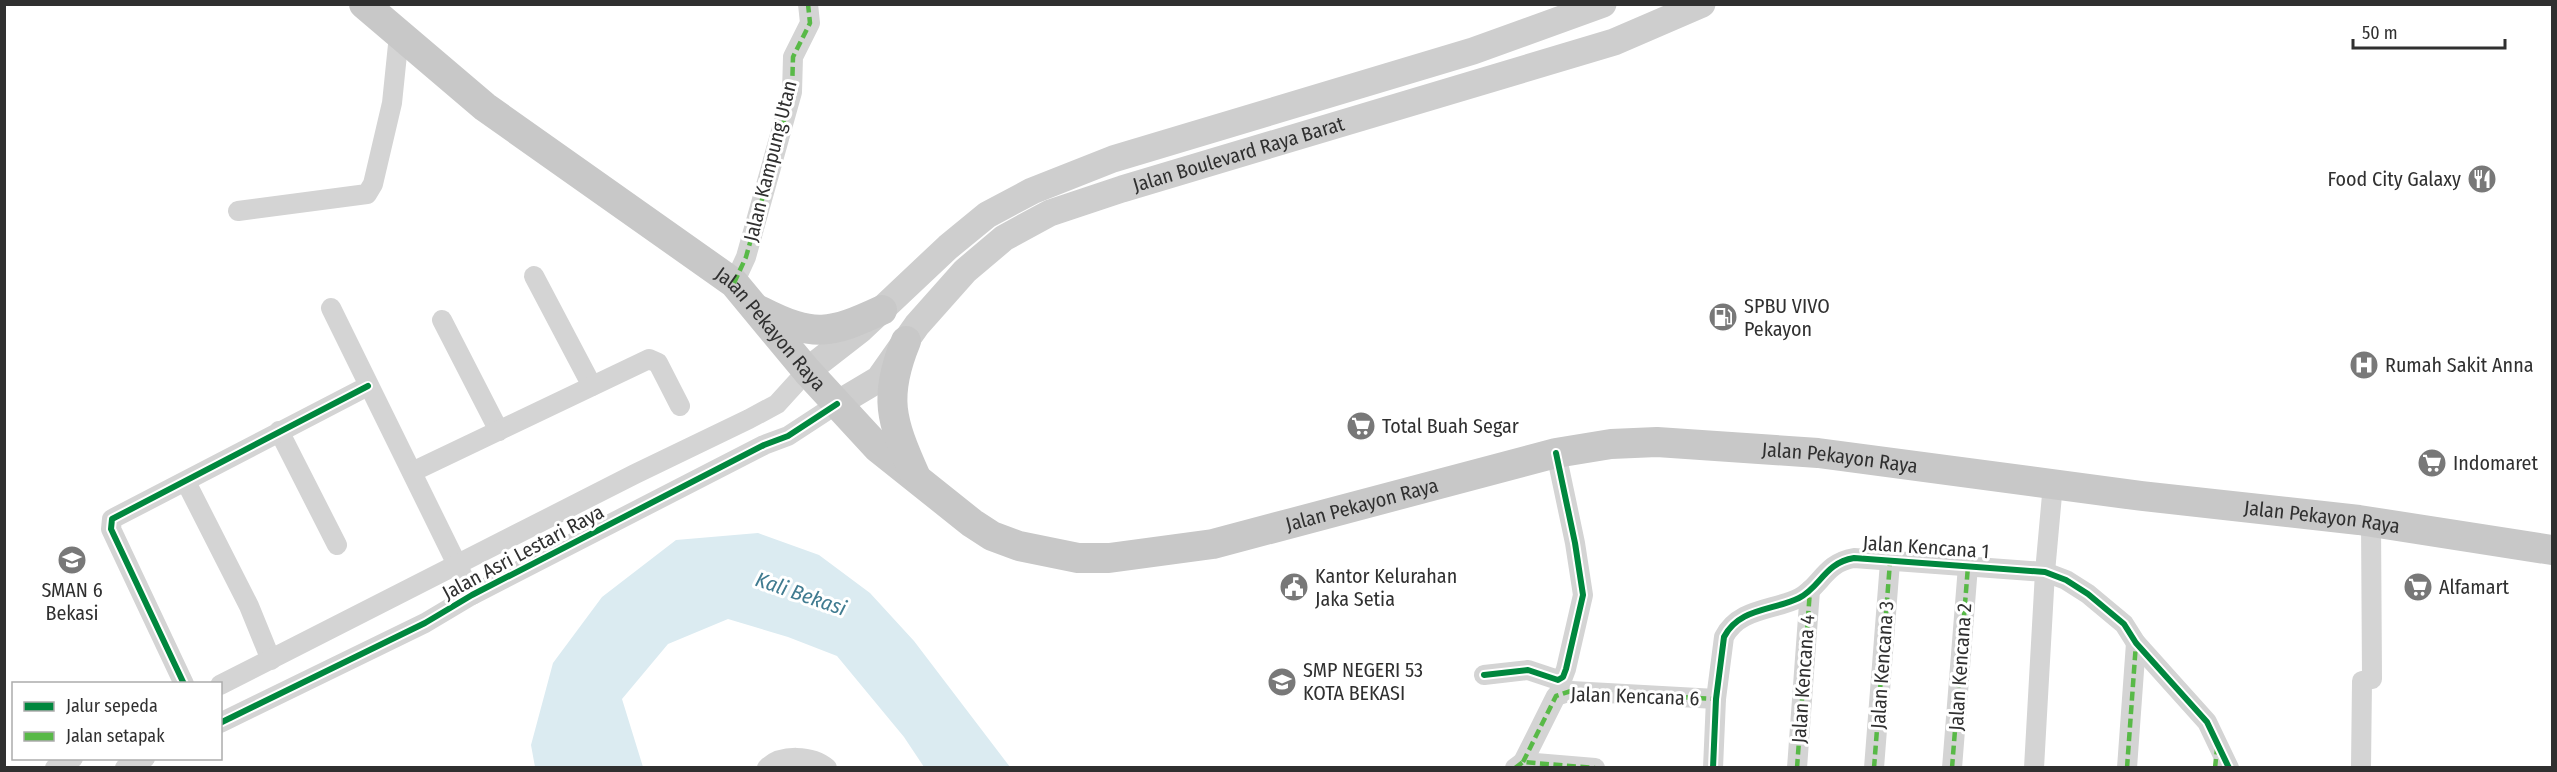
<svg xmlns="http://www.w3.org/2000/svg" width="2557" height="772" font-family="'Fira Sans Condensed',sans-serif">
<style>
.water{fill:#dbebf1}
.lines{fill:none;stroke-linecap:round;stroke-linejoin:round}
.minor{stroke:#d4d4d4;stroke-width:20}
.secondary{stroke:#cecece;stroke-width:27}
.primary{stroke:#c8c8c8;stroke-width:30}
.quiet{stroke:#58b947;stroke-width:4.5;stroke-dasharray:9 4.5;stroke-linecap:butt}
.cycleway-casing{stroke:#fff;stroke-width:10}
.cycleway{stroke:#00873e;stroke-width:6}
.labels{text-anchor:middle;stroke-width:6;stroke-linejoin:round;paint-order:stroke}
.street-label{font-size:20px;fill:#303030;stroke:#fff}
.poi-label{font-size:20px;fill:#303030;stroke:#fff;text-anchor:start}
.water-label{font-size:21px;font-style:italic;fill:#407b90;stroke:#fff}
</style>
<rect width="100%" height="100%" fill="#fff"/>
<path class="water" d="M758,533L819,555L870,593L914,641L1010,767H924L904,737L837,656L788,637L728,619L668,644L622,699L643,767H535L531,745L553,663L602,597L676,540Z"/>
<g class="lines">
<g class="minor">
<path d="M238,211L367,194L373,184L392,103L399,35"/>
<path d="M534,276L592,386"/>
<path d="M734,283L746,257L792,92L793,57L810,23L808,4"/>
<path d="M331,308L472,595"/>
<path d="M442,320L499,431"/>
<path d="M279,431L337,545"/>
<path d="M412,472L649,359L658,363L680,406"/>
<path d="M186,482L249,606L271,660"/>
<path d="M1484,675L1528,670L1558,680L1563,677L1566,669L1583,595L1575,543L1556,453"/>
<path d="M184,684L111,529L112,519L368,386"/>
<path d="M220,685L635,474L749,419L777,404L807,371"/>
<path d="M220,723L425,623L472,595L764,445L788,436L837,404"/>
<path d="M1523,762L1556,696L1571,691L1716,699"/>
<path d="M55,768L73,758"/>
<path d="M125,768L145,758"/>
<path d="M767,768C781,754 812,755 827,768"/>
<path d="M1515,768L1523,762L1595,768"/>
<path d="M1713,768L1716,699L1724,637C1739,608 1772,611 1799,598C1821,587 1824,563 1854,558L2045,572L2066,580L2088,594L2124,624L2136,643L2207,722L2229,768"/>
<path d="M1797,768L1810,590"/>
<path d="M1874,768L1890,562"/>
<path d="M1952,768L1968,566"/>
<path d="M2034,768L2045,572L2053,484"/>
<path d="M2127,768L2136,643"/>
<path d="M2361,768L2362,681L2372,679L2371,522"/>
</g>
<g class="secondary">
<path d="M807,371L861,329L948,247L987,215L1032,191L1113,159L1473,51L1603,4"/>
<path id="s1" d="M837,404L879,379L917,325L965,271L1004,238L1050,213L1122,189L1614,42L1702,4"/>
</g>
<g class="primary">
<path id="s2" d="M364,4L485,107L734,283L807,371L878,448L972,523L992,536L1019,546L1078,558H1109L1213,544L1556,453L1611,444L1657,442L1818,453L2142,496L2359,520L2552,550"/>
<path d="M761,311C814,338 830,334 882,310"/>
<path d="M906,341C883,397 891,421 915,475"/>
</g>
<g class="quiet">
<path d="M734,283L746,257L792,92L793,57L810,23L808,4"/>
<path d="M1523,762L1556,696L1571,691L1716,699"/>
<path d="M1515,768L1523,762L1595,768"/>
<path d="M1797,768L1810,590"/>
<path d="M1874,768L1890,562"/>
<path d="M1952,768L1968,566"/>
<path d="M2127,768L2136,643"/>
<path d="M2215,768L2217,749"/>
</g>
<g class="cycleway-casing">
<g id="cycleway">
<path d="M1484,675L1528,670L1558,680L1563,677L1566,669L1583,595L1575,543L1556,453"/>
<path d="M184,684L111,529L112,519L368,386"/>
<path d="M220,723L425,623L472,595L764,445L788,436L837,404"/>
<path d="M1713,768L1716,699L1724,637C1739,608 1772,611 1799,598C1821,587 1824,563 1854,558L2045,572L2066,580L2088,594L2124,624L2136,643L2207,722L2229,768"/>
</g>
</g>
<use href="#cycleway" class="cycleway"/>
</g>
<defs>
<g id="restaurant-disc" transform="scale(1.5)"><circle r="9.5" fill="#787878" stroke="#fff"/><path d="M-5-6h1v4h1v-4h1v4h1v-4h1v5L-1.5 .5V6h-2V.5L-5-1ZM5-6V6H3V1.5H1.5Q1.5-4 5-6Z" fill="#fff"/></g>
<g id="fuel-disc" transform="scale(1.5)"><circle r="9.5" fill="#787878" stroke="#fff"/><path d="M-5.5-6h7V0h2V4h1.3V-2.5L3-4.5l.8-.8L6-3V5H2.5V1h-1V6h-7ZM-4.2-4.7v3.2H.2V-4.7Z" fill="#fff"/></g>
<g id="hospital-disc" transform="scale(1.5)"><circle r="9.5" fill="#787878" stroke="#fff"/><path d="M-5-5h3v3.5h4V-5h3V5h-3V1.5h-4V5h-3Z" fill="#fff"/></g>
<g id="supermarket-disc" transform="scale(1.5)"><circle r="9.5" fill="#787878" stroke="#fff"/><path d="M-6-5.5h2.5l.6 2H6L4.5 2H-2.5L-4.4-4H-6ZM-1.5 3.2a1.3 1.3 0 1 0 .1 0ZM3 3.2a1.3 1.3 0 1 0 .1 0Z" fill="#fff"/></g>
<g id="school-disc" transform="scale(1.5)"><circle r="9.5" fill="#787878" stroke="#fff"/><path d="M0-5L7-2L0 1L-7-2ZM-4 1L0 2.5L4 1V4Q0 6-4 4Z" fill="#fff"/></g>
<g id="civic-disc" transform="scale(1.5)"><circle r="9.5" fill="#787878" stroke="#fff"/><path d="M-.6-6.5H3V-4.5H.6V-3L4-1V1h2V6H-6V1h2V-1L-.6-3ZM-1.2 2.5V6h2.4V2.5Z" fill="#fff"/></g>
</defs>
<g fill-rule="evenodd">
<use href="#restaurant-disc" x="2482" y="179"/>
<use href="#fuel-disc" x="1723" y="317"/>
<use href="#hospital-disc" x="2364" y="365"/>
<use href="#supermarket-disc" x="1361" y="426"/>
<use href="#supermarket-disc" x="2432" y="463"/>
<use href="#school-disc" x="72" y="560"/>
<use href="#civic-disc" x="1294" y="587"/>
<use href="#supermarket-disc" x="2418" y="587"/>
<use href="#school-disc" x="1282" y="682"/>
</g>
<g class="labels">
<g class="street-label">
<text dy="7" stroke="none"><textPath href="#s1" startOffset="488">Jalan Boulevard Raya Barat</textPath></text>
<text transform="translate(770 161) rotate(-76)" y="7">Jalan Kampung Utan</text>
<text dy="7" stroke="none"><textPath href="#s2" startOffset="522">Jalan Pekayon Raya</textPath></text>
<text dy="7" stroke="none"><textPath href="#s2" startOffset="1692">Jalan Pekayon Raya</textPath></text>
<text dy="7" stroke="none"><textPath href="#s2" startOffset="1206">Jalan Pekayon Raya</textPath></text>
<text dy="7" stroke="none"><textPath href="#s2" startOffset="2178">Jalan Pekayon Raya</textPath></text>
<text transform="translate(1926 547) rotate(4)" y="7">Jalan Kencana 1</text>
<text transform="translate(523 552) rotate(-28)" y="7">Jalan Asri Lestari Raya</text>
<text transform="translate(1882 665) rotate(-86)" y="7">Jalan Kencana 3</text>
<text transform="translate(1960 667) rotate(-86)" y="7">Jalan Kencana 2</text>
<text transform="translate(1803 679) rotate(-86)" y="7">Jalan Kencana 4</text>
<text transform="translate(1635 696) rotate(2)" y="7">Jalan Kencana 6</text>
</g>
<g class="poi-label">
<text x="2461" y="186" text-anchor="end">Food City Galaxy</text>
<text x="1744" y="313">SPBU VIVO<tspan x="1744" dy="23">Pekayon</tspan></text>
<text x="2385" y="372">Rumah Sakit Anna</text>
<text x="1382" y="433">Total Buah Segar</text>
<text x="2453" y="470">Indomaret</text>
<text x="1315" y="583">Kantor Kelurahan<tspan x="1315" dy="23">Jaka Setia</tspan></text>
<text x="2439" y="594">Alfamart</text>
<text x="72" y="597" text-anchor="middle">SMAN 6<tspan x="72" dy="23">Bekasi</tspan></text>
<text x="1303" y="677">SMP NEGERI 53<tspan x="1303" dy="23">KOTA BEKASI</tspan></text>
</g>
<g class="water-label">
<text transform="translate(801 594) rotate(19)" y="7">Kali Bekasi</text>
</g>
</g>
<rect width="2557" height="772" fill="none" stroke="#303030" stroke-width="12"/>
<rect x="12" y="682" width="210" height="78" fill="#ffffff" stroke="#acacac" stroke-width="1.5"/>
<rect x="24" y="702" width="30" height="9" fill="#00873e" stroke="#acacac" stroke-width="1.5"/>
<text x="66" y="712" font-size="18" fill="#303030">Jalur sepeda</text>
<rect x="24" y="732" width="30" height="9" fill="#58b947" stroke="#acacac" stroke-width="1.5"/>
<text x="66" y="742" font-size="18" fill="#303030">Jalan setapak</text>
<path d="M2353 39v9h152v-9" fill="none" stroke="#303030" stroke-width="3"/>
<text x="2362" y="39" font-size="18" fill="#303030" stroke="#ffffff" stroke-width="4.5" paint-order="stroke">50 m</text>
</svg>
